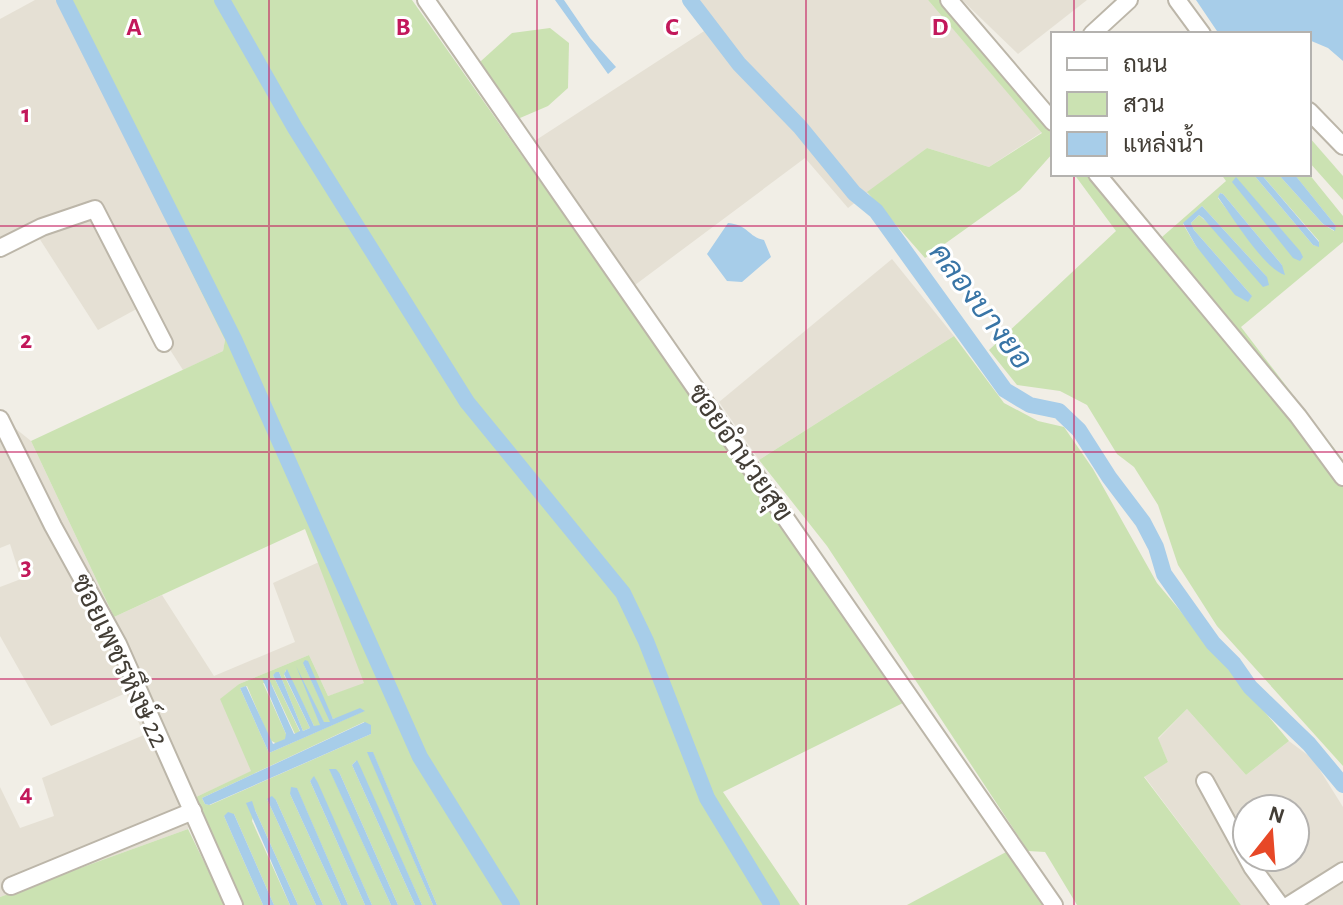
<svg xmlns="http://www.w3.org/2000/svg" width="1343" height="905" font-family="'Alegreya Sans',Sarabun,sans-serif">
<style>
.residential{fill:#e5e0d4;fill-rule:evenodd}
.green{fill:#cbe2b2;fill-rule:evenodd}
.water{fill:#a7cde9}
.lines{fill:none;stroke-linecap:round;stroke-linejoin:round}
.canal{stroke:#a7cde9;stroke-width:16}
.minor-casing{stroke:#bcb6a9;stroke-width:20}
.minor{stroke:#fff;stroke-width:16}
.grid{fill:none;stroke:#c2185b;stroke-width:2;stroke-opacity:0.55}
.labels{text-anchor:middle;stroke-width:6;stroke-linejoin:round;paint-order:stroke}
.street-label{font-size:28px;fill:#433e36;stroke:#fff}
.water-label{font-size:30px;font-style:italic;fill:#3975a6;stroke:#fff}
.grid-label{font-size:26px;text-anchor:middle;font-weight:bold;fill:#c2185b;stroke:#fff;stroke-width:6;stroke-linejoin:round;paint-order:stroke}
</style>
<rect width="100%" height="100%" fill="#f1eee6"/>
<g class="residential">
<path d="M35,0H57L225,340L223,351L183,370L142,306L98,330L32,227L0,243V19Z"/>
<path d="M700,0H928L1042,132L989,167L927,148L848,208L805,158L635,285L533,142L715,24Z"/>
<path d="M962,0H1087L1018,54Z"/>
<path d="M892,259L954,336L759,460L719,402Z"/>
<path d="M0,416L31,441L114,617L162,595L214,676L295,642L273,583L319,562L365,684L328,696L309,655L239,684L221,699L252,771L194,798L188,829L0,897V787L20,828L54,816L42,778L144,735L126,693L51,726L0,636V587L21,579L10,544L0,548Z"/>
<path d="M1187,709L1246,775L1289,741L1313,759L1343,807V905H1241L1144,776L1168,762L1158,739ZM1247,809H1295V857H1247Z"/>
</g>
<g class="green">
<path d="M57,0H412L907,701L723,792L800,905H437L373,753L368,752L433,905H422L356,761L352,765L415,905H398L340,774L330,770L391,905H372L314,777L310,781L365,905H348L297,789L290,794L341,905H323L276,800L267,799L316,905H298L255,810L252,821L290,905H274L234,814L224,816L263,905H239L194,798L251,771L220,699L239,684L309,655L328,696L364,683L305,529L114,617L31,441L223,351L225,340ZM303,663L333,719L364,711L269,753L240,688L247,686L270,740L277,744L286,739V734L263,683L272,685L295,734L300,732L273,675L279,672L303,731L310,728L284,675L286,670L314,726H321L304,684L324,723L331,722ZM364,722L371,734L210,805L205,804L202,798Z"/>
<path d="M928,0H957L1053,111V153L1020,190L925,258L867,192L927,148L989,167L1042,133Z"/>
<path d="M550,28L569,43L568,88L548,106L520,118C503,111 482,80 481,61L512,33Z"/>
<path d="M1309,137L1343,176V200L1309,162Z"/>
<path d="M1074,174H1108L1162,237L1226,181L1221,174H1253L1313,245L1318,246L1319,241L1261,174H1278L1323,224L1334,231L1336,226L1294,174H1309L1343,216V242L1241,327L1343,460V766L1217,626L1178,565L1158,505L1134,467L1117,454L1087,405L1060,391L1017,385L989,350L1116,231ZM1220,193L1223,194L1282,265L1266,260L1218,198ZM1202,206L1267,277L1199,215L1191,223L1194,230L1252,296L1196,246L1183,224Z"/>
<path d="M954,336L1004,403L1038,421L1064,427L1093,469L1157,583L1289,741L1246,775L1187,709L1158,738L1168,762L1144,777L1241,905H1077L1045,852L1028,851L827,546L759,460Z"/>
<path d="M188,829L225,905H0V897Z"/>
<path d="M1008,851L1045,905H907Z"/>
</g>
<g class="water">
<path d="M555,0H564L590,38L616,67L608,74Z"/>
<path d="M1196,0H1343V61L1328,48L1309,40V34H1219Z"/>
<path d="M1253,174H1261L1319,242V247L1313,245Z"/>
<path d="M1278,174L1295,175L1336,226L1335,231L1323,224Z"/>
<path d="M1236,177L1300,251L1303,257L1300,261L1293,258L1232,182Z"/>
<path d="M1220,193L1223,194L1282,265L1285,275C1265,270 1231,215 1218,197Z"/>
<path d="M1202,206L1267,277L1269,285L1263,287L1203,218L1199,215L1191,223L1194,230L1252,296L1248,302L1235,295L1196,246L1183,223Z"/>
<path d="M728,223C749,225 748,237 764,240L771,257L742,282L727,281L707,254Z"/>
<path d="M305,660L308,661L333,719L360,708L365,711L269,753L240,688L246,686L273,744L285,739L286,734L262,678L269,679L294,734L300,731L273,675L276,672H279L303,731L310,728L284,674L287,669L314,726L320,725L296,666L324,722H330L303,663Z"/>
<path d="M365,722L371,725V734L209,805L205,804L202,798Z"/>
<path d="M367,752H373L437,905H433Z"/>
<path d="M357,760L360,766L422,905H415L352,765Z"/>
<path d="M329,769H336L340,774L398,905H391Z"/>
<path d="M314,776L318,783L372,905H365L310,781Z"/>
<path d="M291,787L297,788L348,905H341L290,794Z"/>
<path d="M272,796L276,800L323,905H316L267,799Z"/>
<path d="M252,801L255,810L298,905H290L246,803Z"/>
<path d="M228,812L234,814L274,905H263L224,816Z"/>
</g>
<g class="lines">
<g class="canal">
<path d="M64,0L234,339L420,757L512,905"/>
<path d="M222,0L295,128L467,402L623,593L646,641L707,798L772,905"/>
<path d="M690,0L739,64L800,127L854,193L876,211L1005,390L1030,405L1059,411L1079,430L1109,477L1143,522L1156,547L1164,574L1213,643L1234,664L1250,687L1309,744L1343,785"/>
</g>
<g class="minor-casing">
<g id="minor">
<path d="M426,0L1054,905"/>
<path d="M949,0L1053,122"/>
<path d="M1177,0L1202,34"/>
<path d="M1092,34L1129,0"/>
<path d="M1309,111L1343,146"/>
<path d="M1097,174L1298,416L1343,477"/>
<path d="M0,248L42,227L95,209L164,343"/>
<path d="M0,419L53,526L118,644L234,905"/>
<path d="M1205,781L1252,867L1280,905"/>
<path d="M11,886L193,811"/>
<path d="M1289,905L1343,871"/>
</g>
</g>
<use href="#minor" class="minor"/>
</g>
<path class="grid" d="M269,0V905M537,0V905M806,0V905M1074,0V34M1074,174V905M0,226H1343M0,452H1343M0,679H1343"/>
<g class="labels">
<g class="street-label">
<text transform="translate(741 452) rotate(55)" y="10">ซอยอำนวยสุข</text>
<text transform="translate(121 660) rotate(64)" y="10">ซอยเพชรหึงษ์ 22</text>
</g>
<g class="water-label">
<text transform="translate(981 306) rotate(53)" y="10">คลองบางยอ</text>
</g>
</g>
<g class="grid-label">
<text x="134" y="35">A</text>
<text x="403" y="35">B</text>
<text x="672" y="35">C</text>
<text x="940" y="35">D</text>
<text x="26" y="122">1</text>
<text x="26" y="348">2</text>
<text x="26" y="575">3</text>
<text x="26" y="801">4</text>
</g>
<rect x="1051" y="32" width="260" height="144" fill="#ffffff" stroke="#b4b2af" stroke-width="2"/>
<rect x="1067" y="58" width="40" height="12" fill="#ffffff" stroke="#b4b2af" stroke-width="2"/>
<text x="1123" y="72" font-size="24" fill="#433e36">ถนน</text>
<rect x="1067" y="92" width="40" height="24" fill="#cbe2b2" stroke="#b4b2af" stroke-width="2"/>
<text x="1123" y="112" font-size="24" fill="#433e36">สวน</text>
<rect x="1067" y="132" width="40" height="24" fill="#a7cde9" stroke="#b4b2af" stroke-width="2"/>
<text x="1123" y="152" font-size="24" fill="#433e36">แหล่งน้ำ</text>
<g transform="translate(1271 833) rotate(17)"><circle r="38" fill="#ffffff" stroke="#b4b2af" stroke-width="2"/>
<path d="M0-6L14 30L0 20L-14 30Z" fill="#e74827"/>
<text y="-12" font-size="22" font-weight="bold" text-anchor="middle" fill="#433e36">N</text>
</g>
</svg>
